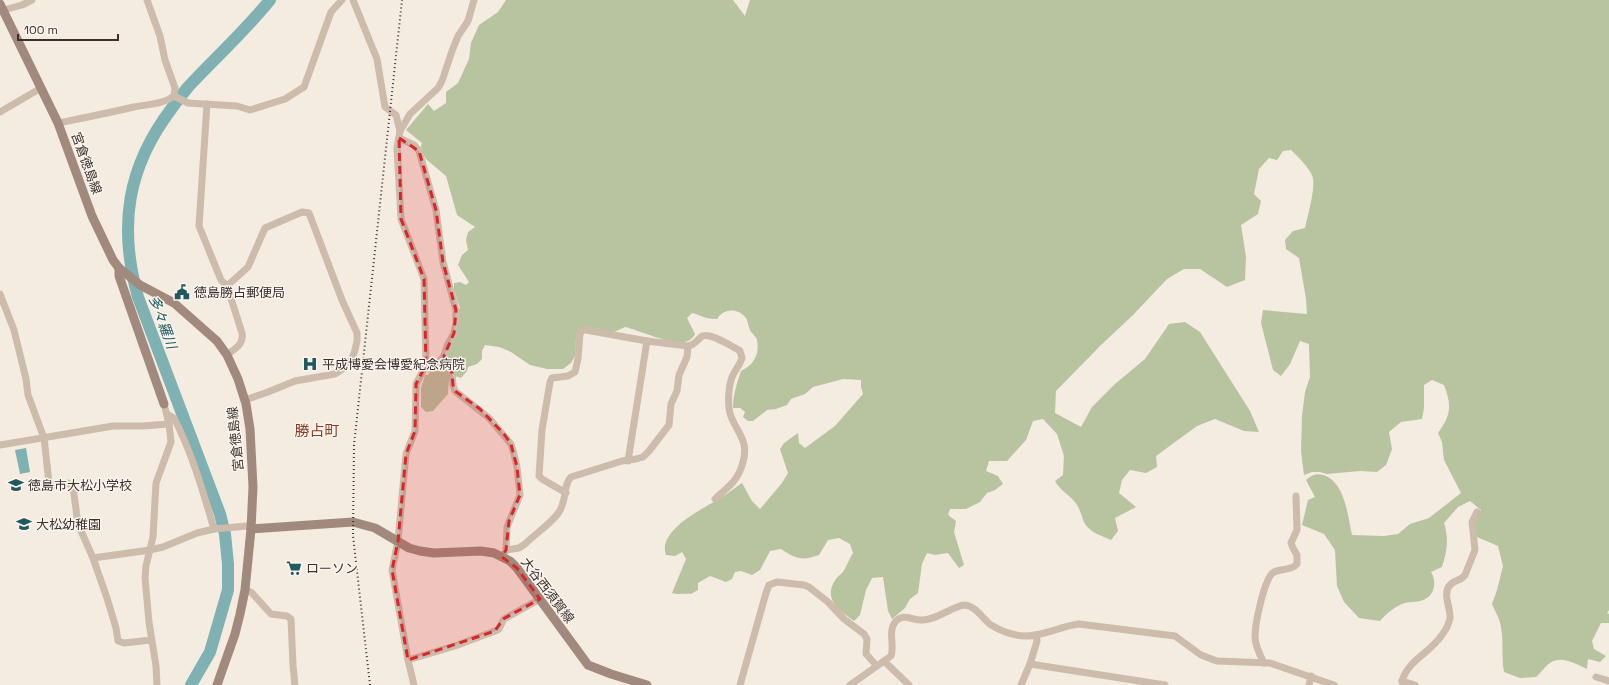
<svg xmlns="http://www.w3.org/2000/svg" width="1609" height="685" font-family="'Space Grotesk','Noto Sans JP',sans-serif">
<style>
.green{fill:#b8c4a0}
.water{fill:#7fb0b2}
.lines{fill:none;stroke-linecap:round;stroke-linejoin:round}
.river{stroke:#7fb0b2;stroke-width:12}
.street{stroke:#cdbbac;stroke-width:7}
.secondary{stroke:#a18a7d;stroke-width:9}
.rail{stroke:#3b302b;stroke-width:2;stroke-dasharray:1 3;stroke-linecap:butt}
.marked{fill:#d62828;fill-opacity:0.2;stroke:#d62828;stroke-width:3;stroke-dasharray:8 5;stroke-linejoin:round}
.labels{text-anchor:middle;stroke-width:3;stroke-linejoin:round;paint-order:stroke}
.street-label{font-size:13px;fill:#3b302b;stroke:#fbf5ee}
.poi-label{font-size:13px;fill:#3b302b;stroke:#fbf5ee;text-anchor:start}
.water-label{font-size:14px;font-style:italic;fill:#1f5a5e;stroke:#fbf5ee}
.quarter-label{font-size:15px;fill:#8c3b22;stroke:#fbf5ee}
</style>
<rect width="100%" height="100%" fill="#f4ebe1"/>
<path class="green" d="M506,0H733L745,16L750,0H1609V610L1607,613L1609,614V623H1601L1592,641L1594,649L1606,656L1600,662L1588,659L1587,669C1576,664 1561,655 1550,663C1545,666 1541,673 1536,677L1520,678L1504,672C1501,656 1504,643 1501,627C1500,619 1495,611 1492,604L1497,590L1503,566L1498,546L1477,537L1474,522L1481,510L1470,501L1458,507L1444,523C1449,538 1447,552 1442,567L1431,572C1437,581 1435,596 1423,600C1416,603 1409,601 1402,604C1393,608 1386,614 1380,621L1359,618L1344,602L1337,586L1335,550L1324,534L1302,525L1308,500L1315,497L1306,480C1312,475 1315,473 1323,475C1345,481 1348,517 1352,535L1384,536L1398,534L1410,524L1429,518L1461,493L1444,460L1442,442L1438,433C1451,415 1452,406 1444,385L1432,380L1424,385V408L1422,419L1401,422L1389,432L1392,449L1386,465L1377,472L1360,471L1327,474L1320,472H1312L1304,475L1301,451L1302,416L1305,392L1310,377L1309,344L1300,341L1290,364L1281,376L1273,370L1261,323L1263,310L1307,314L1306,299L1299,258L1286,249L1285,240L1293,231L1305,228C1308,214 1315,191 1313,178C1311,169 1297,156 1291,150L1283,151L1277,160L1269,158L1259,169L1254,194L1261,201L1258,214L1241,225L1246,257L1245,280L1227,287L1200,269H1184L1167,279L1133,315L1101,345L1056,391L1055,413L1081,427L1092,407L1115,384L1145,359L1169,324L1185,322L1200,332L1250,411L1259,432L1244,431L1215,419L1197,426L1156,456L1157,467L1146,473L1130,470L1122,480L1119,493L1136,507L1115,518L1118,531L1111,540C1102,536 1091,533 1085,524C1081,516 1081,509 1074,501C1068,494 1060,490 1055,481L1063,475L1064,456L1057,434L1043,419L1033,421L1026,440L1007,461H989L986,471L998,476L1003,484L995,490L987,493L980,502L966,509H950L948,515L956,521L954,532L964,565L959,568L948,553L935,555L927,553L922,564L918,593L910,599L905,608L892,619L888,611L883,577L872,578L866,590L860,615L854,621C839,610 822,599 836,579C838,576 841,574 843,572C847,566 849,559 853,553L850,544L839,538L828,540L819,555C802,561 796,559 781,549L770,551L760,570L752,575L741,571L735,572L732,579L726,582L710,576L698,583V590L691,594C684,593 679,595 672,593L686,559L682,552L675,556L666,555C657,530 704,508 721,498C728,493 735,488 742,483L752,501L760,509L782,483L788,473L780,449L784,443L798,433L799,443L805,448L835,426L863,394L861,387V380L843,379L813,387L805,394L791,399L787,405L776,409L767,410L753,421H748L743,417L745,412L740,408H733C733,395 737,383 741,371C753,365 760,355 757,340C756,336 752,334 750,330C748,326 748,321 746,318C738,308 724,308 717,319C705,319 703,316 692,313L687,318L695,334C694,336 691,340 688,341C674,347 639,330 625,327L614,332L587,328L576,339L575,356L571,363L563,369H547L530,365L511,352L499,347L485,345L482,351V359L477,364L468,367L467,371L461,378L455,376L449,378L448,394L433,411L426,412L421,407V388L425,375H428C431,369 434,363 438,358C450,340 462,340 456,313L460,308L454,290V283L460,282L466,285L469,282L458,265L462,255L468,250L466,240L468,232L475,227L457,215L446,176L426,159L420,149L422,143L406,130L428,104L434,111L446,103V92L458,83L469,59L471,43L479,25L498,12Z"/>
<path class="water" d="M26,448L30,472L20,474L15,450Z"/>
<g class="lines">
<path class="river" d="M191,685L210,652L228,590V564L225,534L220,514L138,297C118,226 127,167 172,108C177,101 183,93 189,86C216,57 245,31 270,0"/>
<g class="street">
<path d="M147,0L160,36L165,60L175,88L174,96"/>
<path d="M353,0L377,59L385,107L396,115L400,131L397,148L401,219L424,279L426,365L416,384L415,431L406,454L398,541L392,570L408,660L414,685"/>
<path d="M4,10L22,5L32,0"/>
<path d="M207,104L199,226L221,280L227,286L242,333C244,345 235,348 227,355"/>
<path d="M0,112L41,88"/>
<path d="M58,123C83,118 109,113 134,107C148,104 162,105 174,96L188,103L237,106L250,110L285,99L304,87L331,12L342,0"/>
<path d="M400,131L410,114L438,88L442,81L452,51L458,36L468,21L474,0"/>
<path d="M399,138L414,145L419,151L436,210L443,262L456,310V323L454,333L447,346L444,356L452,373L453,385L455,391L489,418L511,444L514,454L517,467L520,495L507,527L506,550L504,554"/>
<path d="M227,286L248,267L265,228L302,212L309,213L342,300L357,333V341L355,350L352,359L344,368L335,374L295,381L268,392L245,400"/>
<path d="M0,294L14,330L26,379L28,395L44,438L49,483L54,486L68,483L73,487L78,524L93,558L107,598L116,628L118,641L124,643L151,640"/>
<path d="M647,341L688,346"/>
<path d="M167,414L174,418C192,453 203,491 214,529"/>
<path d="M0,445L113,426H143L169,424"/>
<path d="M566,493L542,479L539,476L542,430L550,382L552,378L568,376L575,372L578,359L580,333L583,330H586L647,341L628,461"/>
<path d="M506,550L519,548L525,544C535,534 552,523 559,512C567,500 563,485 571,477L622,461L636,459L643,457L649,451L669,425L671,404L677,391L679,375L687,357L688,346C695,345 696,341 701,337C708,331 729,345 737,349L740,351L742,358C740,365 735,370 732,377C729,386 728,398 729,408C730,421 739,429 743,441C748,453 741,473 733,482C728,488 721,493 715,499"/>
<path d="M93,558L150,550L163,547L197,533L214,529L247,526L251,529"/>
<path d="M245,590L251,592L271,614L287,616L291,619L293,665L295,685"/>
<path d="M408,660L455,646L495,631L499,629L504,619L540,599"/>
<path d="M884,661L909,685"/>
<path d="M1264,663C1260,655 1255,646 1255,637C1255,624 1264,578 1274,572C1282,568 1291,571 1297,564V555L1293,548L1291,543L1297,530L1296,496"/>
<path d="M1030,664L1037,641L1036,635"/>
<path d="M1596,677L1609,681"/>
<path d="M1402,681C1409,659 1429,654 1442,635C1445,631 1449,624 1450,618C1451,609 1442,593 1450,585C1454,580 1461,581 1465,575L1475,550L1472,522L1477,512"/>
<path d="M157,685L156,666L149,622L145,578L146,566L153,537L156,483L171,442L169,424L164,404"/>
<path d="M740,685L766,593L769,585L777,582L804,585L809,587L828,602L844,619L864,634L867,639L866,654L877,666"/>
<path d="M850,685L891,656C895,645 887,631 896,621C903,613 912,620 921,620C936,621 953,606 964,605C975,605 983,619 991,625C1001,631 1014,636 1026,636C1044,636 1061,626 1079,624L1175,636L1201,655L1217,661L1270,663L1334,685"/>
<path d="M1021,685L1030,664L1165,685"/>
<path d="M1309,685L1311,676"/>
<path d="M1403,685L1402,681L1415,685"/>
</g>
<g class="secondary">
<path d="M0,4L58,123L92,216L113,260L119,268L140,285L174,303L217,341L227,355L238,379L246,404L250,429L253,487L251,529L245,590L240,614L235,634L217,685"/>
<path d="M119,268V276L164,404"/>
<path d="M251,529L353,522L375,528L409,548L420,551L434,553L481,551L494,553L510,561L517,568L588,665L611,674L647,685"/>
</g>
<path class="rail" d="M370,685L353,536L354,445L402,0"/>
</g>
<path class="marked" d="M399,138L419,151L436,210L443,262L456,310L454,333L444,356L452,373L453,385L455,391L480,409L504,434L511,444L517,467L520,495L509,521L506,550L502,557L517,568L540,599L503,619L495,631L408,660L392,570L398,541L406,454L415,431L416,384L426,365L424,279L401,219Z"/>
<defs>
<g id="civic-bare" transform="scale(1.2)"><path d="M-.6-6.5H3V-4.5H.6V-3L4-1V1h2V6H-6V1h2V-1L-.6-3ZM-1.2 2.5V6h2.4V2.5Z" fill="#1f5a5e" stroke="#fbf5ee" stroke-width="2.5" paint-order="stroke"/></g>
<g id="hospital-bare" transform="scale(1.2)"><path d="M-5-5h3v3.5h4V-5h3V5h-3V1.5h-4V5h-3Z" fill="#1f5a5e" stroke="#fbf5ee" stroke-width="2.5" paint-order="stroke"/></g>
<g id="school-bare" transform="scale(1.2)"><path d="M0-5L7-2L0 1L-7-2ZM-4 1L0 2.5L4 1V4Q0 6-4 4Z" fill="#1f5a5e" stroke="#fbf5ee" stroke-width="2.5" paint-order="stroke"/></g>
<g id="supermarket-bare" transform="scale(1.2)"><path d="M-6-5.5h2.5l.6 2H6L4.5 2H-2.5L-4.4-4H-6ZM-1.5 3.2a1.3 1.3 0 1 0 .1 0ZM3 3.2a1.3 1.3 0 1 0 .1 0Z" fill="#1f5a5e" stroke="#fbf5ee" stroke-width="2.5" paint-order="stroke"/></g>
</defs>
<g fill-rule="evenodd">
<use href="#civic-bare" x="182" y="292"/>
<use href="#hospital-bare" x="310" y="364"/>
<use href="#school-bare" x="16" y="485"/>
<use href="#school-bare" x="24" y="524"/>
<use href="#supermarket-bare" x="294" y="568"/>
</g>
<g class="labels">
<g class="street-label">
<text transform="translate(87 163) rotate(70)" y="5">宮倉徳島線</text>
<text transform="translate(235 439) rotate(-96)" y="5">宮倉徳島線</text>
<text transform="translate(548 590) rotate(53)" y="5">大谷西須賀線</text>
</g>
<g class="poi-label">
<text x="194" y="297">徳島勝占郵便局</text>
<text x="322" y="369">平成博愛会博愛紀念病院</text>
<text x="28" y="490">徳島市大松小学校</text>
<text x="36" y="529">大松幼稚園</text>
<text x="306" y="573">ローソン</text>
</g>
<g class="water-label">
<text transform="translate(163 322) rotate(70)" y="5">多々羅川</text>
</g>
<g class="quarter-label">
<text x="317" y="436">勝占町</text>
</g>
</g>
<path d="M18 34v6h100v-6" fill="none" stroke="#3b302b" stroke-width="2"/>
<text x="24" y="34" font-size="12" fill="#3b302b" stroke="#fbf5ee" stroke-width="3" paint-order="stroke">100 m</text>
</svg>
